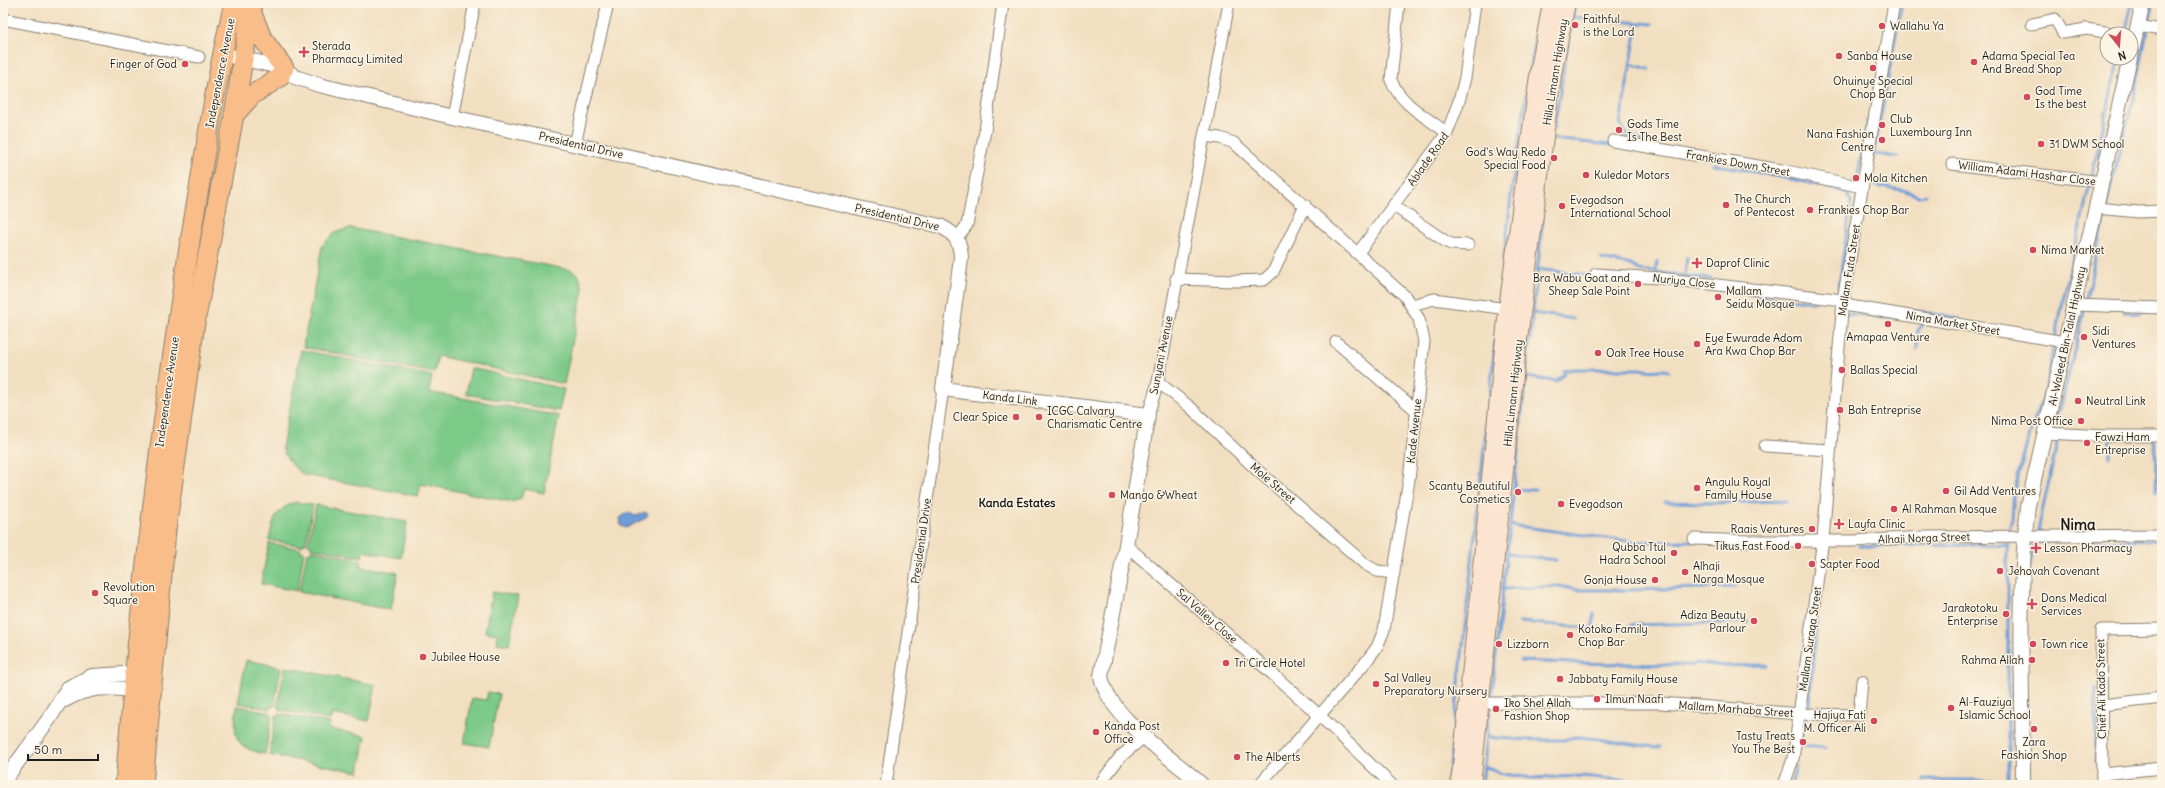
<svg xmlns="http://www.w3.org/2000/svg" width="2165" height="788" font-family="Delius,sans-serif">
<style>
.green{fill:#7cc988;stroke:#4c7252}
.water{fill:#6e9cd6;stroke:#455c79}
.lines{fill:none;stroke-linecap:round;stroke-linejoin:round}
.stream{stroke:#6e9cd6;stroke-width:3}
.minor-casing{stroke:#877e6e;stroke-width:13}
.tertiary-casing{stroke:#877e6e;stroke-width:16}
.secondary-casing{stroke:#877e6e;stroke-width:18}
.trunk-casing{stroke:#877e6e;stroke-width:21}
.minor{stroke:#fff;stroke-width:11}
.tertiary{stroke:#fff;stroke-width:14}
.secondary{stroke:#fce5d0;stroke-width:16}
.trunk{stroke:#f8bd89;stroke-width:19}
.poi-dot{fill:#d1495b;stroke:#fcf5e5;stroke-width:1.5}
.labels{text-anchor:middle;stroke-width:3;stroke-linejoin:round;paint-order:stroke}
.poi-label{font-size:11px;fill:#1c1c1c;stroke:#fcf5e5;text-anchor:start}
.street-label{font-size:11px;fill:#1c1c1c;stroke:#fcf5e5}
.neighbourhood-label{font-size:12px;font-weight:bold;fill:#1c1c1c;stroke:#fcf5e5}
.district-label{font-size:15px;font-weight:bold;fill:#1c1c1c;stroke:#fcf5e5}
</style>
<rect width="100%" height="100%" fill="#fcf5e5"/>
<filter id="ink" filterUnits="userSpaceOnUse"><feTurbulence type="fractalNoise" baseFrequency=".025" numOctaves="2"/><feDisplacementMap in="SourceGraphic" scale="8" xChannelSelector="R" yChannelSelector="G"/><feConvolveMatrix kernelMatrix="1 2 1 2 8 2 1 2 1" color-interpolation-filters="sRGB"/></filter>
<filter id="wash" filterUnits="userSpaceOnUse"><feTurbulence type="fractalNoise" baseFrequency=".012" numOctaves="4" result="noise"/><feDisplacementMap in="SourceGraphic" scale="16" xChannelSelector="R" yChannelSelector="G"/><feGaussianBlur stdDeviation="0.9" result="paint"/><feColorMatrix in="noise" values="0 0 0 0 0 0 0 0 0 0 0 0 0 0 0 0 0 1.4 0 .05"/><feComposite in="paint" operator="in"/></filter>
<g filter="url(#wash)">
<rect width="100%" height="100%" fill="#f2dfc1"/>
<g class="green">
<path d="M350,228L571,270L579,276L583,290L564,384L438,356L434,373L303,347L322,246L334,233Z"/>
<path d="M301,350L432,376L429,392L559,416L544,493L524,489L521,498L513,502L421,484L418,496L304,475C294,469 286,458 282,448Z"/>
<path d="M471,368L564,389L559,411L466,394Z"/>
<path d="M296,502L313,505L306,543H303L302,546L269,540C273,520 276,508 296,502Z"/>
<path d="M316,505L407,522L401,558L363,551L362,557L311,548V545L308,544Z"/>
<path d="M269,543L301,549V552H304L297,591L261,584Z"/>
<path d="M311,550L361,560L360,566L398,573L391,610L299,592L307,553H310Z"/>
<path d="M492,592L518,596L509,645L497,643L498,634L485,632Z"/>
<path d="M246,660L281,667L274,706H271V709L238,703Z"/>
<path d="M285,667L376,685L369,721L332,714L330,720L280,710V708L277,707Z"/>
<path d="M488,692L499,694L489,747L464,743L472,698L486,700Z"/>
<path d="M237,706L270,712V715H272L265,754C233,748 233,735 237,706Z"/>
<path d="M280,714L330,723L329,729L366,736L359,772L269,755L276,715L279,716Z"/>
</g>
<path class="water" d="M628,512L635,516L645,512L648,514L646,518L626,528L621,526L620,518Z"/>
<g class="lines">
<g class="stream">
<path d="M1977,3L1978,4"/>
<path d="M1573,17L1652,24"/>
<path d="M2148,24L2154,3"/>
<path d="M2125,34L2132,3"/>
<path d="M1630,64L1649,69"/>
<path d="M1554,127L1575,3"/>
<path d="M1636,138L1625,132L1620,123L1638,23"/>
<path d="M1552,139L1611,145"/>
<path d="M1623,139L1627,138L1651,142"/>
<path d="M1874,154L1898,157"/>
<path d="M1713,164L1801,181L1846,192L1851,202L1838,294H1835"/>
<path d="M1853,180H1857L1868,121"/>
<path d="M1869,181L1875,186L1903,190L1918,196L1926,195"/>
<path d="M1862,217L1902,3"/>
<path d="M1601,259L1631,265L1639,270L1711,279"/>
<path d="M1537,269L1595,276"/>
<path d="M1655,272L1657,262"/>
<path d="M1685,275L1687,258"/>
<path d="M1747,294L1815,302"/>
<path d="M2086,300L2112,180L2136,89L2147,30"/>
<path d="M1891,308L1914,310L1959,319"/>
<path d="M2124,312L2141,313"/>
<path d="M1532,313L1574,319"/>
<path d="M1846,314L1890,318"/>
<path d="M2056,337L2063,300L2119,58"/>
<path d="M1917,349L1918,330L1926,321"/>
<path d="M1525,377L1556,381L1564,374V371L1573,369H1642C1651,373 1659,368 1669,371"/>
<path d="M2054,428H2053L2064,392L2085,308"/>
<path d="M2110,440V458"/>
<path d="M2154,440L2157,460L2156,491"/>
<path d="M1513,489L1535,490"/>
<path d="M1665,502L1709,503L1786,501"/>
<path d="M1510,525L1636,542L1693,541"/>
<path d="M2041,531H2038L2058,439H2060"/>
<path d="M2008,532L2012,520L2014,492L2025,450L2046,387L2054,345"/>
<path d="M2095,541L2155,540"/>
<path d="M1859,546L2008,545V785"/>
<path d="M1507,554L1556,560"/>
<path d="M2029,568L2035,542L2057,541"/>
<path d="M1503,589L1558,586L1579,590H1632L1736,587"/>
<path d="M1520,622L1602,629L1630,628V625L1748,622"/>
<path d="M1593,628L1594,614"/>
<path d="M1521,661C1577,664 1634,664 1691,665L1697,663L1723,666L1766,665"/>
<path d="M2096,689V761"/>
<path d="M1507,697L1524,698"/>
<path d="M1491,700L1543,218"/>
<path d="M1808,711L1817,621"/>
<path d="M1487,737C1513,740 1538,740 1563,740C1567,740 1571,737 1575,737C1604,738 1631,746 1660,747"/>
<path d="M1800,746L1806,717"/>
<path d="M1800,746L1825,748"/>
<path d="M1484,767L1503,774L1532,778L1582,776L1640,782L1683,783L1685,785"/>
<path d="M1923,780H2008"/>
<path d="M1448,785L1511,196L1540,3"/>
<path d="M1482,785L1490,705"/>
<path d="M1791,785L1796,766"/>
</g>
</g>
</g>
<g filter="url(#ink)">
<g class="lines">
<g class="minor-casing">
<g id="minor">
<path d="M1399,3L1391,80C1400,104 1428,118 1447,133"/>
<path d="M3,19L199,57"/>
<path d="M2032,24L2055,19L2063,33L2086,29L2118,34"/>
<path d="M2138,26L2162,30"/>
<path d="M452,117L475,3"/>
<path d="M1204,136L1220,138L1234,143L1405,296L1419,319L1424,341L1409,480L1384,630L1377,647L1365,663L1259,785"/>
<path d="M1613,141L1787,171L1862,187"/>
<path d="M575,144L608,3"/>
<path d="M1952,164L2102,182"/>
<path d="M1394,206L1445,241L1451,244L1468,245"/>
<path d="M2096,208L2139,212L2162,211"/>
<path d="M957,238L967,225L985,131L1003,3"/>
<path d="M1358,253L1447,133L1459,101L1465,78L1475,3"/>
<path d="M1596,274L1659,278L1843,300L1850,306L2065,342"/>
<path d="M1176,279L1235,281L1264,280L1273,272L1305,205"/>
<path d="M1412,305L1434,299L1507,309"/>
<path d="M2074,305L2162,308"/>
<path d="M1336,342L1417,411"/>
<path d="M1158,382L1190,407L1257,470L1365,564L1377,571L1394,573"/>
<path d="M1148,415L1158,382L1229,3"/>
<path d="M2046,433L2106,436H2162"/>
<path d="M1765,446L1829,450"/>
<path d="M1694,539L1750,541H1853L1925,537L2162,535"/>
<path d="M1126,545L1319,715L1392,785"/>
<path d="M1480,703H1661L1800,714L1859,715L1862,681"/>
<path d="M2102,705L2162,698"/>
<path d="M2102,774L2162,768"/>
<path d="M886,785L943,389"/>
<path d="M1099,785L1120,757L1145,736"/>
<path d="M1784,785L1793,759L1823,539L1843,300L1894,3"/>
<path d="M2102,785L2101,630L2162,629"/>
</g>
</g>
<g class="tertiary-casing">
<g id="tertiary">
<path d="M222,54L284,68L295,77L319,85L452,117L940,226C955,233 961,242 961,259L943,389L1148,415L1126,545L1101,676C1108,717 1172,758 1202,785"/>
<path d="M2131,55L2143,3"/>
<path d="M65,700C93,684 111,688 141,691"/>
<path d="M3,782L49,719L68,688L92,676L124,674L144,676"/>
<path d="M2023,785C2023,692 2017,598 2028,506L2130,58"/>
</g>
</g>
<g class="secondary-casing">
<g id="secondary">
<path d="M1459,785L1507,309L1539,68L1551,3"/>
<path d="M1472,785L1518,347L1553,75L1567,3"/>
</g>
</g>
<g class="trunk-casing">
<g id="trunk">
<path d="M251,11L262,38L284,68"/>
<path d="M234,115L252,95L280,77"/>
<path d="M125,785C139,603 161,422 190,241C204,161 215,82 234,3"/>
<path d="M143,785L166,530L195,323L234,115L252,3"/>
</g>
</g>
<use href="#minor" class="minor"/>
<use href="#tertiary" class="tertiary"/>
<use href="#secondary" class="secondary"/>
<use href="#trunk" class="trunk"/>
</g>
</g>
<g class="poi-dot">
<circle cx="1575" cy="25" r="4"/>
<circle cx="1882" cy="26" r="4"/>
<path d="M302 46h4v4h4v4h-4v4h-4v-4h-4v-4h4z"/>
<circle cx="1839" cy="56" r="4"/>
<circle cx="1974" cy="62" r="4"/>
<circle cx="185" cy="64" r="4"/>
<circle cx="1873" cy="68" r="4"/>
<circle cx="2027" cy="97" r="4"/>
<circle cx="1882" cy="125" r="4"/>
<circle cx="1619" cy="130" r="4"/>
<circle cx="1882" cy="140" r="4"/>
<circle cx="2041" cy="144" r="4"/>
<circle cx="1554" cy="158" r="4"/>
<circle cx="1586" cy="175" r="4"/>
<circle cx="1856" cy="178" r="4"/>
<circle cx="1726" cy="205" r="4"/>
<circle cx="1562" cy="206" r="4"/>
<circle cx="1810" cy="210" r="4"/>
<circle cx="2033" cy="250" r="4"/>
<path d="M1695 257h4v4h4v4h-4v4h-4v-4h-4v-4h4z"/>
<circle cx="1638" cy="284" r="4"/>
<circle cx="1718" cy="297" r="4"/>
<circle cx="1888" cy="324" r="4"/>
<circle cx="2084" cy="337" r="4"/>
<circle cx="1697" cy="344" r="4"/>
<circle cx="1598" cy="353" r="4"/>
<circle cx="1842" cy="370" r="4"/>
<circle cx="2078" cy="401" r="4"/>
<circle cx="1840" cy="410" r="4"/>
<circle cx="1016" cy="417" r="4"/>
<circle cx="1039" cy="417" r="4"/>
<circle cx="2081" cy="421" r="4"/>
<circle cx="2087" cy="443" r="4"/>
<circle cx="1697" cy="488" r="4"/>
<circle cx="1946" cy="491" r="4"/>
<circle cx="1518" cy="492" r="4"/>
<circle cx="1112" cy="495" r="4"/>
<circle cx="1561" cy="504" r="4"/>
<circle cx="1894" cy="509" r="4"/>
<path d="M1837 518h4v4h4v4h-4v4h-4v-4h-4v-4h4z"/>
<circle cx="1812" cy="529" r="4"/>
<circle cx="1798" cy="546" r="4"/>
<path d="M2034 542h4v4h4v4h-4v4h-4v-4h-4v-4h4z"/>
<circle cx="1674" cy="553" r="4"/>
<circle cx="1812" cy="564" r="4"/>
<circle cx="2000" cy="571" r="4"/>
<circle cx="1685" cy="572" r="4"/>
<circle cx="1655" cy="580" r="4"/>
<circle cx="95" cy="593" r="4"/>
<path d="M2030 598h4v4h4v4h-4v4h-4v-4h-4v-4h4z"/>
<circle cx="2006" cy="614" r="4"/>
<circle cx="1754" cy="621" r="4"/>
<circle cx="1570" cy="635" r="4"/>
<circle cx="1499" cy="644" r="4"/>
<circle cx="2033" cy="644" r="4"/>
<circle cx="423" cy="657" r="4"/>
<circle cx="2032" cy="660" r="4"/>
<circle cx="1226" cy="663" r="4"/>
<circle cx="1560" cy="679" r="4"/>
<circle cx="1376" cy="684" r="4"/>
<circle cx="1597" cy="699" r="4"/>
<circle cx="1951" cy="708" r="4"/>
<circle cx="1496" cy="709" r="4"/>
<circle cx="1874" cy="721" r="4"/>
<circle cx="2034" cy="729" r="4"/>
<circle cx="1096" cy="732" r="4"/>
<circle cx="1803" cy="742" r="4"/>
<circle cx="1237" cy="757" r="4"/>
</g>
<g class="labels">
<g class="poi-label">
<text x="1583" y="23">Faithful<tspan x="1583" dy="13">is the Lord</tspan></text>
<text x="1890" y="30">Wallahu Ya</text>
<text x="312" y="50">Sterada<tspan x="312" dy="13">Pharmacy Limited</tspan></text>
<text x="1847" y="60">Sanba House</text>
<text x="1982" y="60">Adama Special Tea<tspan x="1982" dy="13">And Bread Shop</tspan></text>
<text x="177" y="68" text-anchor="end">Finger of God</text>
<text x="1873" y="85" text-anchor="middle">Ohuinye Special<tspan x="1873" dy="13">Chop Bar</tspan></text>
<text x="2035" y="95">God Time<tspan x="2035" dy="13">Is the best</tspan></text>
<text x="1890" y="123">Club<tspan x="1890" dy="13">Luxembourg Inn</tspan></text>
<text x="1627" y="128">Gods Time<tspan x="1627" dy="13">Is The Best</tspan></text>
<text x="1874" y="138" text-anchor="end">Nana Fashion<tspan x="1874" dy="13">Centre</tspan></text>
<text x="2049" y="148">31 DWM School</text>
<text x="1546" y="156" text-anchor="end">God's Way Redo<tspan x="1546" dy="13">Special Food</tspan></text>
<text x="1594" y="179">Kuledor Motors</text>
<text x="1864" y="182">Mola Kitchen</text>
<text x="1734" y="203">The Church<tspan x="1734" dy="13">of Pentecost</tspan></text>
<text x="1570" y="204">Evegodson<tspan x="1570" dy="13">International School</tspan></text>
<text x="1818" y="214">Frankies Chop Bar</text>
<text x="2041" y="254">Nima Market</text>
<text x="1706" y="267">Daprof Clinic</text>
<text x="1630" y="282" text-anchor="end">Bra Wabu Goat and<tspan x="1630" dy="13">Sheep Sale Point</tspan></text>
<text x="1726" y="295">Mallam<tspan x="1726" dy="13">Seidu Mosque</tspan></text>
<text x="2092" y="335">Sidi<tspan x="2092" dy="13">Ventures</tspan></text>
<text x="1888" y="341" text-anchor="middle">Amapaa Venture</text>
<text x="1705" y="342">Eye Ewurade Adom<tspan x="1705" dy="13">Ara Kwa Chop Bar</tspan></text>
<text x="1606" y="357">Oak Tree House</text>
<text x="1850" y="374">Ballas Special</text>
<text x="2086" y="405">Neutral Link</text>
<text x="1848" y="414">Bah Entreprise</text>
<text x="1047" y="415">ICGC Calvary<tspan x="1047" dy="13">Charismatic Centre</tspan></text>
<text x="1008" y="421" text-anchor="end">Clear Spice</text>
<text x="2073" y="425" text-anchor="end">Nima Post Office</text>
<text x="2095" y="441">Fawzi Ham<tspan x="2095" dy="13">Entreprise</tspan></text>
<text x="1705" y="486">Angulu Royal<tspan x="1705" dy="13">Family House</tspan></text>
<text x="1510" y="490" text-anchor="end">Scanty Beautiful<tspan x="1510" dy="13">Cosmetics</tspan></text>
<text x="1954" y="495">Gil Add Ventures</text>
<text x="1120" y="499">Mango &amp;Wheat</text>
<text x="1569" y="508">Evegodson</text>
<text x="1902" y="513">Al Rahman Mosque</text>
<text x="1848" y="528">Layfa Clinic</text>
<text x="1804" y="533" text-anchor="end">Raais Ventures</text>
<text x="1790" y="550" text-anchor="end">Tikus Fast Food</text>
<text x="1666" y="551" text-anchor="end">Qubba Ttul<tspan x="1666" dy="13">Hadra School</tspan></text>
<text x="2044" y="552">Lesson Pharmacy</text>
<text x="1820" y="568">Sapter Food</text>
<text x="1693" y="570">Alhaji<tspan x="1693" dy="13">Norga Mosque</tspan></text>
<text x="2008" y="575">Jehovah Covenant</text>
<text x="1647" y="584" text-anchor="end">Gonja House</text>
<text x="103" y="591">Revolution<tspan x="103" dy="13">Square</tspan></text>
<text x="2041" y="602">Dons Medical<tspan x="2041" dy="13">Services</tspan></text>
<text x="1998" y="612" text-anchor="end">Jarakotoku<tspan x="1998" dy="13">Enterprise</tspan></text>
<text x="1746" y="619" text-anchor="end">Adiza Beauty<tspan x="1746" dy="13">Parlour</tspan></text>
<text x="1578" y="633">Kotoko Family<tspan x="1578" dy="13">Chop Bar</tspan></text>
<text x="1507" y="648">Lizzborn</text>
<text x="2041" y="648">Town rice</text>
<text x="431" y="661">Jubilee House</text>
<text x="2024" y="664" text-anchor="end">Rahma Allah</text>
<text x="1234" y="667">Tri Circle Hotel</text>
<text x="1384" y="682">Sal Valley<tspan x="1384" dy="13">Preparatory Nursery</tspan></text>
<text x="1568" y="683">Jabbaty Family House</text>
<text x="1605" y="703">Ilmun Naafi</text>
<text x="1959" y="706">Al-Fauziya<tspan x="1959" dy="13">Islamic School</tspan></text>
<text x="1504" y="707">Iko Shel Allah<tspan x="1504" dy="13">Fashion Shop</tspan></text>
<text x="1866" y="719" text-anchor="end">Hajiya Fati<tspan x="1866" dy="13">M. Officer Ali</tspan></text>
<text x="1104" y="730">Kanda Post<tspan x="1104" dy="13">Office</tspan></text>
<text x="1795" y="740" text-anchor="end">Tasty Treats<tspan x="1795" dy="13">You The Best</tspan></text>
<text x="2034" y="746" text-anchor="middle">Zara<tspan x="2034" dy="13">Fashion Shop</tspan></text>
<text x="1245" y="761">The Alberts</text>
</g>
<g class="street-label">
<text transform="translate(1555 72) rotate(-81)" y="4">Hilla Limann Highway</text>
<text transform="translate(220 73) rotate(-79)" y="4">Independence Avenue</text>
<text transform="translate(581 145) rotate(13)" y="4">Presidential Drive</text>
<text transform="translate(1428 159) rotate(-55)" y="4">Ablade Road</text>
<text transform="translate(1738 163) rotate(10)" y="4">Frankies Down Street</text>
<text transform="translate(2027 173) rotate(7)" y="4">William Adami Hashar Close</text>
<text transform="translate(897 217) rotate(13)" y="4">Presidential Drive</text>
<text transform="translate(1849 270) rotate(-81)" y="4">Mallam Futa Street</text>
<text transform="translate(1684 281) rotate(6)" y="4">Nuriya Close</text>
<text transform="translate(1953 323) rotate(10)" y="4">Nima Market Street</text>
<text transform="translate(2067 336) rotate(-78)" y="4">Al-Waleed Bin-Talal Highway</text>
<text transform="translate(1161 355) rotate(-79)" y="4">Sunyani Avenue</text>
<text transform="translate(167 392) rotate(-82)" y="4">Independence Avenue</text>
<text transform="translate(1513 393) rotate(-84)" y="4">Hilla Limann Highway</text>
<text transform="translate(1010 398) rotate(7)" y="4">Kanda Link</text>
<text transform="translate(1414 431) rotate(-84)" y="4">Kade Avenue</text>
<text transform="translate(1273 483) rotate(41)" y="4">Mole Street</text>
<text transform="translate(1924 538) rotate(-2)" y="4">Alhaji Norga Street</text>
<text transform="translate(921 541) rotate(-82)" y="4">Presidential Drive</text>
<text transform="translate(1207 616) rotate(41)" y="4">Sal Valley Close</text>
<text transform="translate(1810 639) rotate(-82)" y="4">Mallam Suraqa Street</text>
<text transform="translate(2101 689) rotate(-91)" y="4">Chief Ali Kado Street</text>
<text transform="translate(1736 709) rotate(4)" y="4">Mallam Marhaba Street</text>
</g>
<g class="neighbourhood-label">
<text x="1017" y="507">Kanda Estates</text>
</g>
<g class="district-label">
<text x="2078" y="530">Nima</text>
</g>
</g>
<rect width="2165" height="788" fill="none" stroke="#fcf5e5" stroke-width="16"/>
<g transform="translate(2119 46) rotate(163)"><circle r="19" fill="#fcf5e5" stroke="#a29e95"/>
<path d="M0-3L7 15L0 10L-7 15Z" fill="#d1495b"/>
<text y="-6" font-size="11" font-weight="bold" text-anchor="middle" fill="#1c1c1c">N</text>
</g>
<path d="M28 754v6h70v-6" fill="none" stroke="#1c1c1c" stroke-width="2"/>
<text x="34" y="754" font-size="12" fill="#1c1c1c" stroke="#fcf5e5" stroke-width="3" paint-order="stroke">50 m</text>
</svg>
